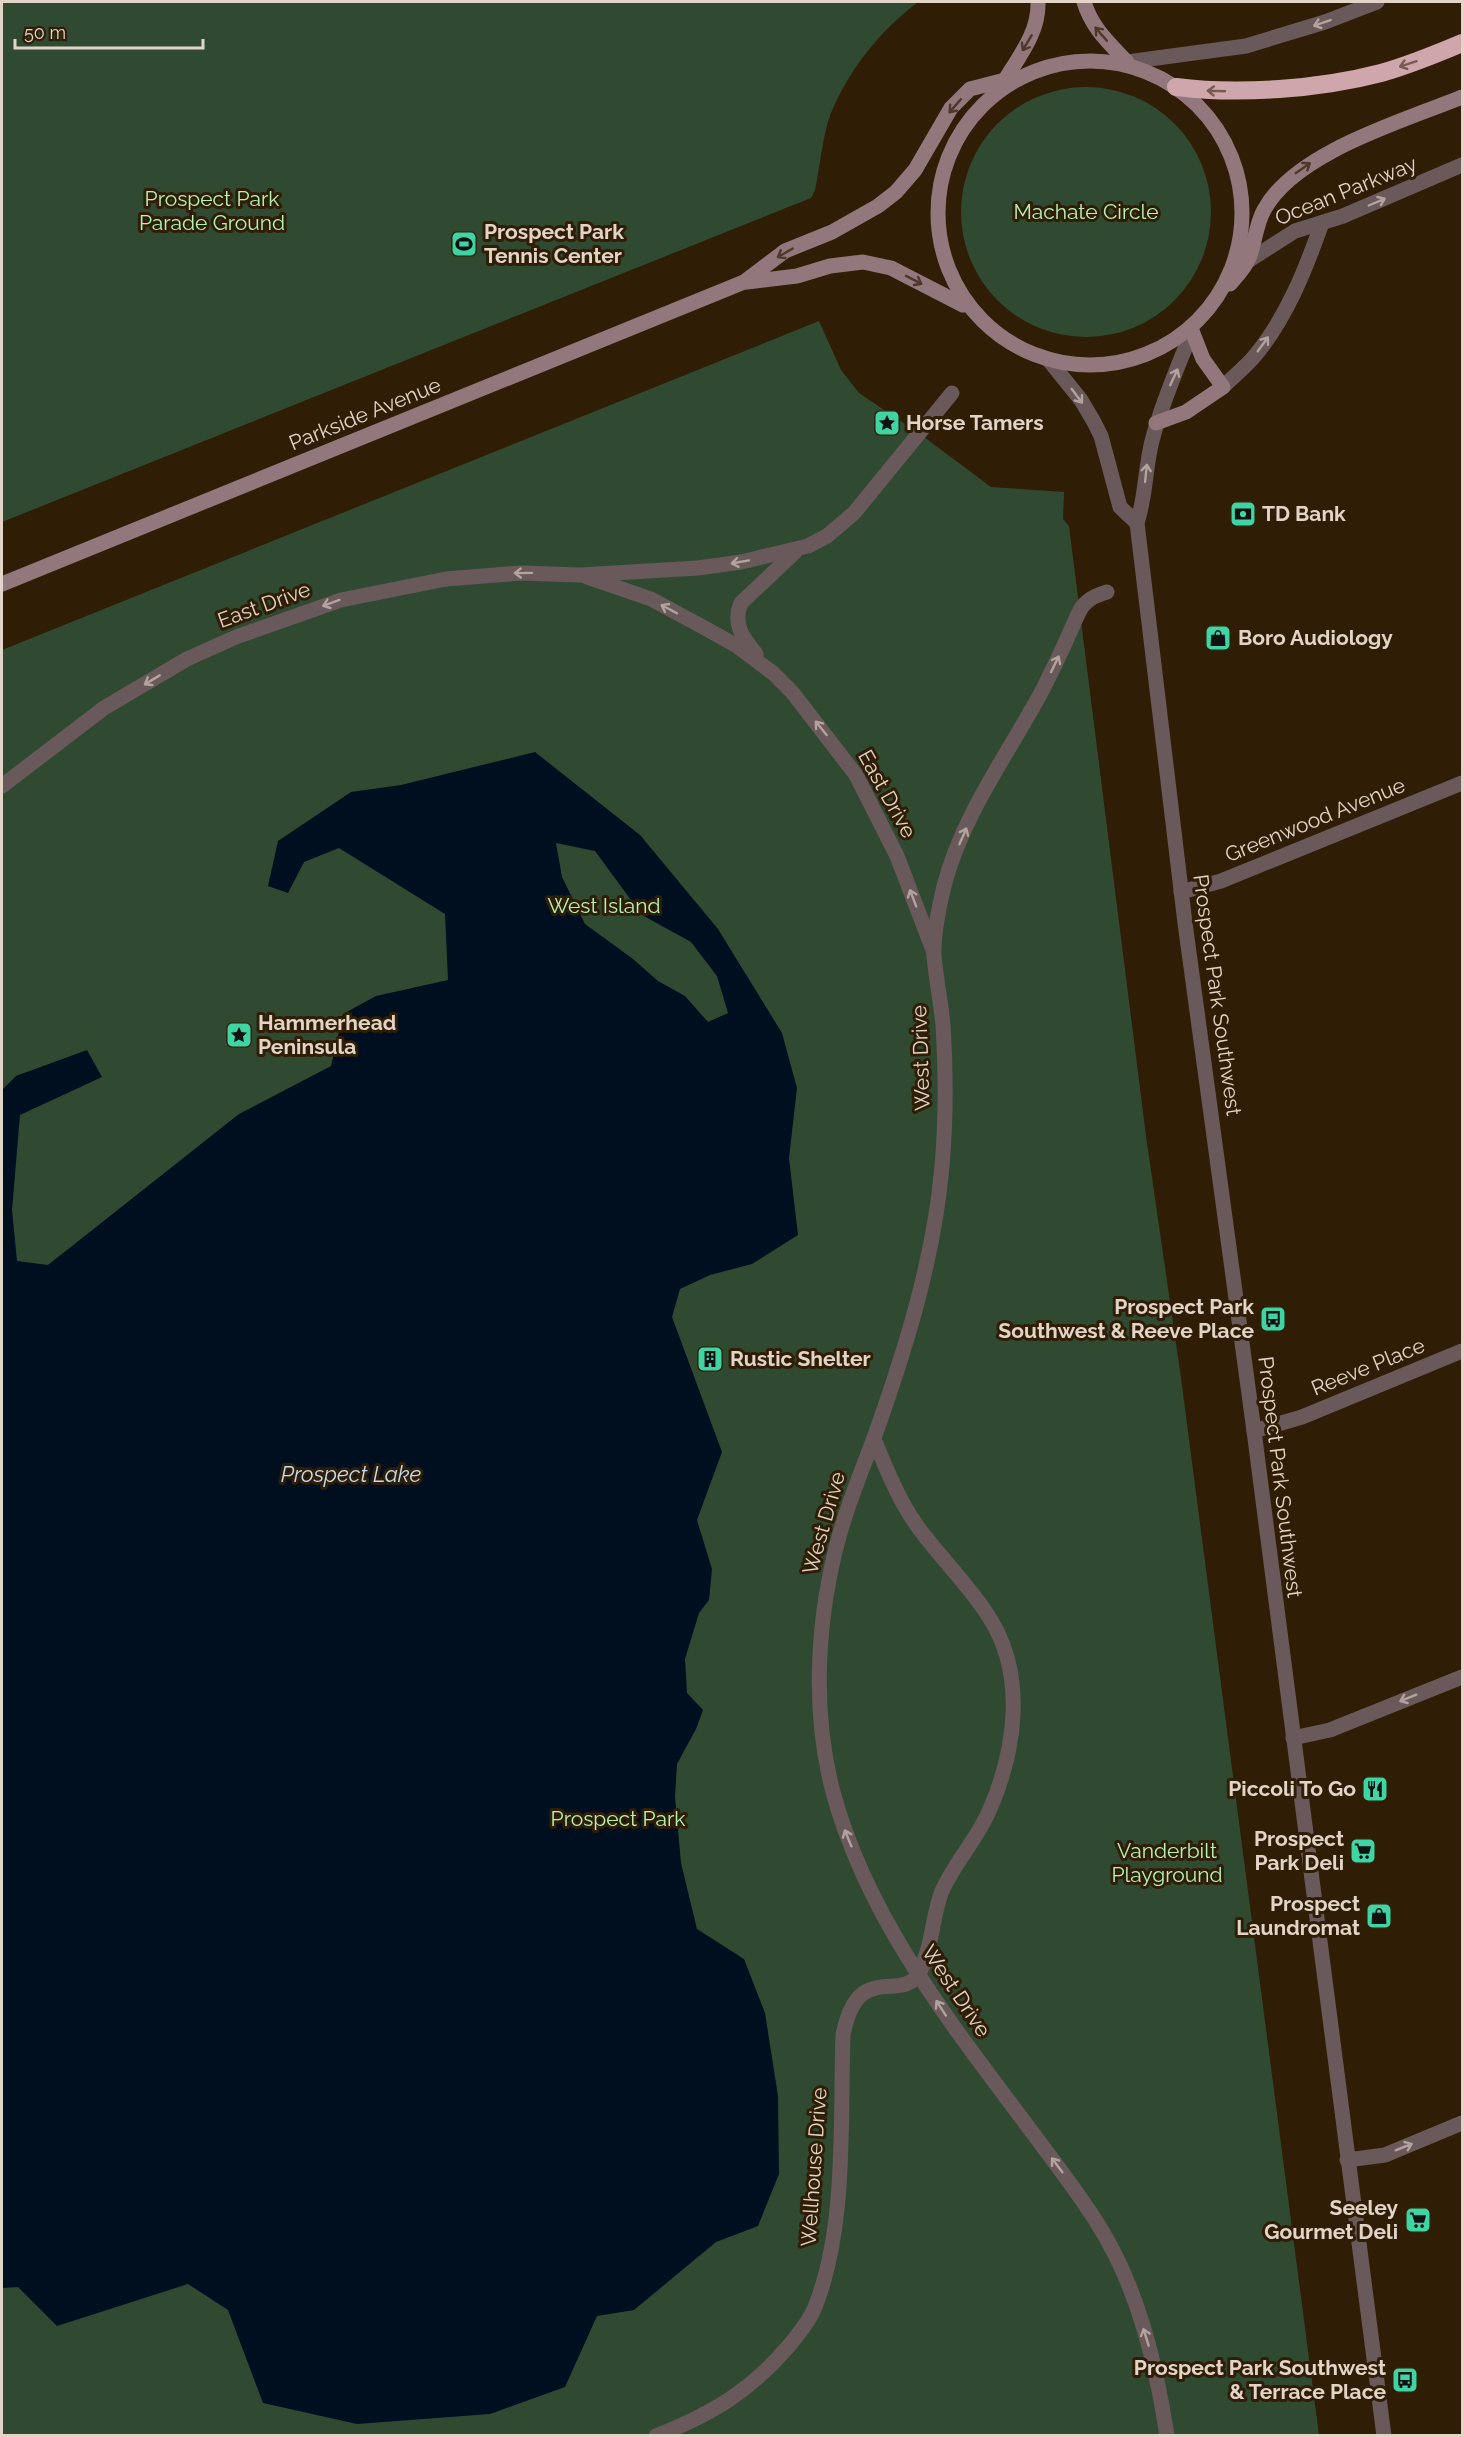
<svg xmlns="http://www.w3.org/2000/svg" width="1464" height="2437" font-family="Raleway,sans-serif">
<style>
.green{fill:#304a32}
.water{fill:#000f20;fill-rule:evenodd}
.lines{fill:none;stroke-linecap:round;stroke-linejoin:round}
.pedestrian{stroke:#69595b;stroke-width:15}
.minor{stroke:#69595b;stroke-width:15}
.tertiary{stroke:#69595b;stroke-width:15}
.secondary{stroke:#92787c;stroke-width:15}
.motorway{stroke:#cea6ac;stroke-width:18}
.oneway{stroke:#b2a39c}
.oneway2{stroke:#4d3829}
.oneway3{stroke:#775b50}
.labels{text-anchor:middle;stroke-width:6;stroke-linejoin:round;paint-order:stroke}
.street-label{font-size:21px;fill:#e2d5c7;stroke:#301d05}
.park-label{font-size:21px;fill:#b1f4b7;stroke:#301d05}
.poi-label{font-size:21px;font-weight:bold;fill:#e2d5c7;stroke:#301d05;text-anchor:start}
.water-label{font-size:22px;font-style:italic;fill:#c3ddf5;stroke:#301d05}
</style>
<rect width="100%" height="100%" fill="#301d05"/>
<g class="green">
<path d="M2,2H918C880,31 850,68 831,113C823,133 820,167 815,190L811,198L2,522Z"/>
<circle cx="1086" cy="212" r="125"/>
<path d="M819,321L841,370L859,393L920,434L991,487L1064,492L1063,519L1069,526L1146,1136L1181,1378L1319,2435H2V650Z"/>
</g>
<path class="water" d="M535,752L640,835L718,929L782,1033L797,1088L789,1158L798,1235L752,1264L710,1275L680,1289L672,1317L722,1452L697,1520L712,1569L709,1600L699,1613L685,1659L687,1693L703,1710L696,1729L677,1764L675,1797L681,1863L697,1929L744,1959L765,2013L778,2096L779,2174L758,2226L716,2242L634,2310L597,2316L565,2387L490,2414L357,2424L263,2403L228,2310L188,2284L57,2326L18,2287L2,2288V1090L16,1076L87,1050L102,1077L20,1115L12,1210L17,1261L48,1265L239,1114L331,1066L343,1014L376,996L448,980L445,914L339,848L304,862L288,893L268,886L278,841L351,792L401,785ZM556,843L595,851L642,915L691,942L717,976L728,1013L708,1022L685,996L658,981L633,959L585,924L562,877Z"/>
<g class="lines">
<g class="pedestrian">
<path d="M587,577L651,599L703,627L737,646L773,673L792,692L856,775L897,856L933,950"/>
<path d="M1107,592C1097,595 1089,598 1082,607C1077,615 1073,626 1069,634C1061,653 1052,671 1043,689C1009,753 962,815 944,886C939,907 933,934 934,956C936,979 941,1002 943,1025C946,1071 946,1120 942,1166C934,1259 905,1351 874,1438C862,1470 849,1501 840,1533C817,1615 811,1709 833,1792C868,1922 956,2030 1035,2136C1057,2166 1080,2195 1099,2226C1138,2288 1156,2364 1167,2436"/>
<path d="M756,654C743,638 732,624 741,603L795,552"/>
<path d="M2,786L104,708L187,659L236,637L341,600L446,579L521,573L581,575L698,568L741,562L808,546L827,536L854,513L952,393"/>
<path d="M656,2436C710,2415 749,2392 787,2348C797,2336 809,2322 815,2307C847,2227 840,2121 843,2035C858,1960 899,2003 919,1974C921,1970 923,1965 924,1961C933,1939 933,1913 942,1891C955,1862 978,1838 990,1809C1016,1749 1026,1674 989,1617C965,1578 925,1544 904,1505C892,1484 883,1461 874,1439"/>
</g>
<g class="minor">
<path d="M1127,62L1246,46L1325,22L1377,2"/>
<path d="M1181,892L1221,881L1462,783"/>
<path d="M1254,1431L1302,1417L1462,1351"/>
<path d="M1293,1738L1330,1730L1462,1677"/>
<path d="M1347,2160L1385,2155L1462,2123"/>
</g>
<g class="tertiary">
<path d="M1248,261L1295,231L1343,216L1462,165"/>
<path d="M1192,331C1178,367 1162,402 1152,441C1145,468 1146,496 1137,523L1185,923L1254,1431L1384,2436"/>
<path d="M1048,359L1081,400L1094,422L1101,436L1120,507L1137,523"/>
<path d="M1223,387C1233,377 1244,368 1253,358C1286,319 1305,271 1322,223"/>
</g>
<g class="secondary">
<path d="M1084,2C1092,28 1109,43 1127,62"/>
<circle cx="1090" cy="213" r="152"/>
<path d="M1005,80C1020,55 1039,32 1038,2"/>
<path d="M747,282L797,276L830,266L863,262L891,268L963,305"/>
<path d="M1230,284C1237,276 1246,267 1249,258C1255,243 1256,224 1264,210C1295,152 1404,121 1462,97"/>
<path d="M1156,423L1186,412L1223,387L1203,359L1192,331"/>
<path d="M2,584L744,282L785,251L832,232L878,206L896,192L915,170L951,108L970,89L1005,80"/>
</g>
<path class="motorway" d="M1176,87C1239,95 1320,89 1381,73C1409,65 1436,54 1462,43"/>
</g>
<defs><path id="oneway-shaft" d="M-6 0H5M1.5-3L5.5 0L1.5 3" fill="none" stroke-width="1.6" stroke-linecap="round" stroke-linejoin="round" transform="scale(1.5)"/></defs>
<g class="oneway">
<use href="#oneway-shaft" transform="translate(1322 23) rotate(161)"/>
<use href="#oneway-shaft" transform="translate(1377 202) rotate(-23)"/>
<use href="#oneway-shaft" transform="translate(1263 344) rotate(-54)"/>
<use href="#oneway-shaft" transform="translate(1174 377) rotate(-65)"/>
<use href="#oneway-shaft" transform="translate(1077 396) rotate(53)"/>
<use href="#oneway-shaft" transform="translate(1146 473) rotate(-84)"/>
<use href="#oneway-shaft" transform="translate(740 562) rotate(170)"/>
<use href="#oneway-shaft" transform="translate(523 573) rotate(179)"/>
<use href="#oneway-shaft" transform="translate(331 603) rotate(160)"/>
<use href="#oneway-shaft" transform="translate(669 609) rotate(-152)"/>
<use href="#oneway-shaft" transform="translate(1055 664) rotate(-64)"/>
<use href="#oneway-shaft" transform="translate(152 680) rotate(149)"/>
<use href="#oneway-shaft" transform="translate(821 728) rotate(-129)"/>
<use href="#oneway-shaft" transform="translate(963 836) rotate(-66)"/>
<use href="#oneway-shaft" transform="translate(913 898) rotate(-111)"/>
<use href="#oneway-shaft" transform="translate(1408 1698) rotate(158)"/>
<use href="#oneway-shaft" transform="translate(848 1838) rotate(-112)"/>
<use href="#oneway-shaft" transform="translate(941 2008) rotate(-123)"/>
<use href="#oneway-shaft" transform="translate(1404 2147) rotate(-22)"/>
<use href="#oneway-shaft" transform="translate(1057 2165) rotate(-127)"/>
<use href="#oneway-shaft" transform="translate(1146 2337) rotate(-107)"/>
</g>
<g class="oneway2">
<use href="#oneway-shaft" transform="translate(1101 34) rotate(-131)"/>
<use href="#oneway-shaft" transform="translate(1027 43) rotate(121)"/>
<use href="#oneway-shaft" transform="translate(955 106) rotate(131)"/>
<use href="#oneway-shaft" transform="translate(1303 168) rotate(-35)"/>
<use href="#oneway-shaft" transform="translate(785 253) rotate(150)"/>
<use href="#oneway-shaft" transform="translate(914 280) rotate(27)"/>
</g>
<g class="oneway3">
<use href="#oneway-shaft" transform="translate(1408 64) rotate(162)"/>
<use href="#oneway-shaft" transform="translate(1216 91) rotate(-178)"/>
</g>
<defs>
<g id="stadium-square" transform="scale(1.35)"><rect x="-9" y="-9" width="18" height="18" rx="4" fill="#3ed4a3" stroke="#301d05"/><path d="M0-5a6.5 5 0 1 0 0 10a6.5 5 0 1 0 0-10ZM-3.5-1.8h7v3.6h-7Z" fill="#111"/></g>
<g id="sight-square" transform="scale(1.35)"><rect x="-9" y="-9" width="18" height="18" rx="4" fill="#3ed4a3" stroke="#301d05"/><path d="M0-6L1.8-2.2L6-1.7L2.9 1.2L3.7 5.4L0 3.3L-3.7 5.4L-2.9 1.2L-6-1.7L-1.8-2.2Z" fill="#111"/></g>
<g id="bank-square" transform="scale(1.35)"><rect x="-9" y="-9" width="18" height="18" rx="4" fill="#3ed4a3" stroke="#301d05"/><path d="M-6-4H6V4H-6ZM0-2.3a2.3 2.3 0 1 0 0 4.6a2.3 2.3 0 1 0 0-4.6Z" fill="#111"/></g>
<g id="shop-square" transform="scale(1.35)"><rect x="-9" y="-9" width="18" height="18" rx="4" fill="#3ed4a3" stroke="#301d05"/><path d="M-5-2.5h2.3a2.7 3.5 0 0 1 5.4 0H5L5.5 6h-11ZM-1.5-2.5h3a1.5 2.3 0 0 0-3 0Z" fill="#111"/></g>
<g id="bus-square" transform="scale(1.35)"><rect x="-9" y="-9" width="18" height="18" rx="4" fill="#3ed4a3" stroke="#301d05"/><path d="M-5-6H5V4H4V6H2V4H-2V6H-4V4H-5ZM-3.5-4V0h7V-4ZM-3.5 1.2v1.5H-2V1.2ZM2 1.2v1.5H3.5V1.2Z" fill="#111"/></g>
<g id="building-square" transform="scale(1.35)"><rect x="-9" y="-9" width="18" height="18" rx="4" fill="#3ed4a3" stroke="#301d05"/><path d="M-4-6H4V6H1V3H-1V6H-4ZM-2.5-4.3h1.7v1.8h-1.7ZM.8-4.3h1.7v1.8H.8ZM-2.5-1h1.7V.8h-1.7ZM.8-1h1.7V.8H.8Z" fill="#111"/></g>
<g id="restaurant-square" transform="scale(1.35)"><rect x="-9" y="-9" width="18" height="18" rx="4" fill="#3ed4a3" stroke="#301d05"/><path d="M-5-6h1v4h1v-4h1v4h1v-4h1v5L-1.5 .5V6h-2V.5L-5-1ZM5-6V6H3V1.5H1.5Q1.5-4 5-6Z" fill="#111"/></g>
<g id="supermarket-square" transform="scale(1.35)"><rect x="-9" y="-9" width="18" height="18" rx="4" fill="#3ed4a3" stroke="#301d05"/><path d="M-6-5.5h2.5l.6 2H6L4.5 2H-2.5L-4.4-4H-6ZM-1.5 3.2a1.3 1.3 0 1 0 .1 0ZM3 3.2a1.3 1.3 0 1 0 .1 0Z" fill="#111"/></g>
</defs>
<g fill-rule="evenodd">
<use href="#stadium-square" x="464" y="244"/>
<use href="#sight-square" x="887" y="423"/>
<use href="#bank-square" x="1243" y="514"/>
<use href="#shop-square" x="1218" y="638"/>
<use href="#sight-square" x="239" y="1035"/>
<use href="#bus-square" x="1273" y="1319"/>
<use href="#building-square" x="710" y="1359"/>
<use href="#restaurant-square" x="1375" y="1789"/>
<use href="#supermarket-square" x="1363" y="1851"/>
<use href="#shop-square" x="1379" y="1916"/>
<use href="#supermarket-square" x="1418" y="2220"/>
<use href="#bus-square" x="1405" y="2380"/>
</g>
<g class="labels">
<g class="street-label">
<text transform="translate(1346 191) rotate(-22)" y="7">Ocean Parkway</text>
<text transform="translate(365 414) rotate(-22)" y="7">Parkside Avenue</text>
<text transform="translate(264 605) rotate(-20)" y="7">East Drive</text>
<text transform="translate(887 794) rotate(61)" y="7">East Drive</text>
<text transform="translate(1315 820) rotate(-22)" y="7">Greenwood Avenue</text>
<text transform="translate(1217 995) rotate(82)" y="7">Prospect Park Southwest</text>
<text transform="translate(921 1058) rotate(-92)" y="7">West Drive</text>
<text transform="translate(1368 1367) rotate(-22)" y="7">Reeve Place</text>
<text transform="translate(1280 1477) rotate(83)" y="7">Prospect Park Southwest</text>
<text transform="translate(824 1523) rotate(-74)" y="7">West Drive</text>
<text transform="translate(956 1991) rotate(56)" y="7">West Drive</text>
<text transform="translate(814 2167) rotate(-86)" y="7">Wellhouse Drive</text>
</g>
<g class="park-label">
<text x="212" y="206">Prospect Park<tspan x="212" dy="24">Parade Ground</tspan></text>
<text x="1086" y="219">Machate Circle</text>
<text x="604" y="913">West Island</text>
<text x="618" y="1826">Prospect Park</text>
<text x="1167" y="1858">Vanderbilt<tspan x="1167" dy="24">Playground</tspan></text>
</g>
<g class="poi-label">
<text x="484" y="239">Prospect Park<tspan x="484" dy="24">Tennis Center</tspan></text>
<text x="906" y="430">Horse Tamers</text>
<text x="1262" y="521">TD Bank</text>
<text x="1238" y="645">Boro Audiology</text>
<text x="258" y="1030">Hammerhead<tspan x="258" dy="24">Peninsula</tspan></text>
<text x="1254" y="1314" text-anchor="end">Prospect Park<tspan x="1254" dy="24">Southwest &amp; Reeve Place</tspan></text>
<text x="730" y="1366">Rustic Shelter</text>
<text x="1356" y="1796" text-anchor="end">Piccoli To Go</text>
<text x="1344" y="1846" text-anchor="end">Prospect<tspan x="1344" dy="24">Park Deli</tspan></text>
<text x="1360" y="1911" text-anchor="end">Prospect<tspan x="1360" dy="24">Laundromat</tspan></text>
<text x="1398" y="2215" text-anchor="end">Seeley<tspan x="1398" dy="24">Gourmet Deli</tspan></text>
<text x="1386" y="2375" text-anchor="end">Prospect Park Southwest<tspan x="1386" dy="24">&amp; Terrace Place</tspan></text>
</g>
<g class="water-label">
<text x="351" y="1482">Prospect Lake</text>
</g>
</g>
<rect width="1464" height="2437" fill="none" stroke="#e2d5c7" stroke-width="6"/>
<path d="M15 39v9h188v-9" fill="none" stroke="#e2d5c7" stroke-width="3"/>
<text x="24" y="39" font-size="18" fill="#e2d5c7" stroke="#301d05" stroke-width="4.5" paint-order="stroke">50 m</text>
</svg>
